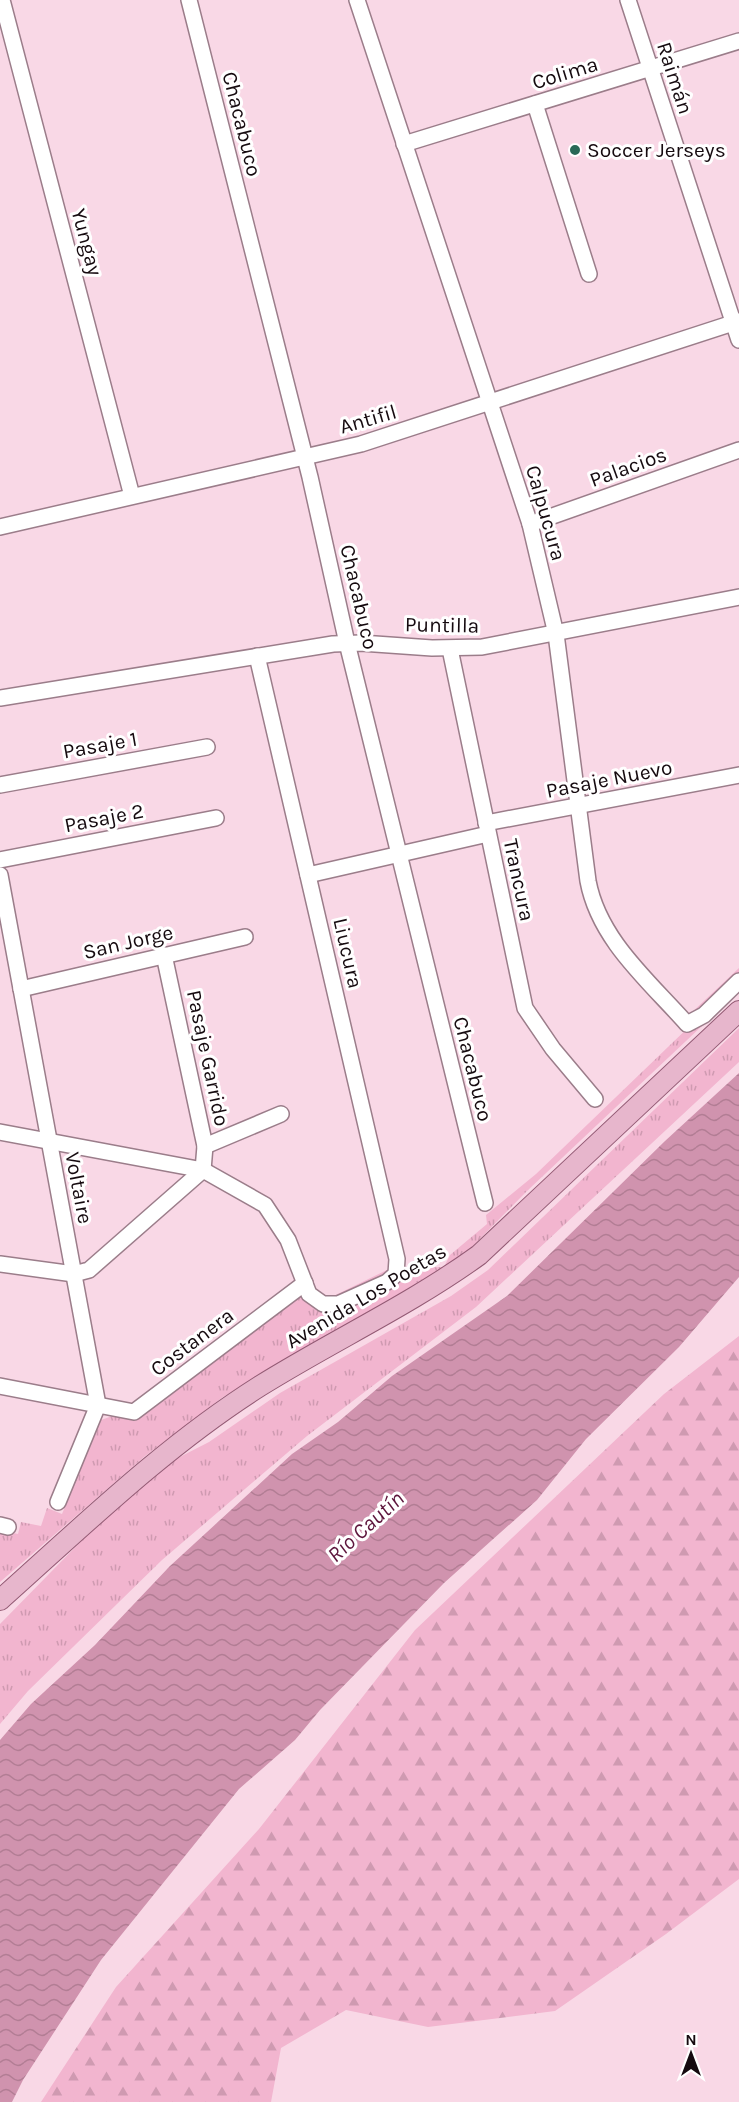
<svg xmlns="http://www.w3.org/2000/svg" width="739" height="2102" font-family="Karla,sans-serif">
<style>
.grass{fill:url(#grass-tufts)}
.forest{fill:url(#forest-firs)}
.water{fill:url(#water-waves)}
.lines{fill:none;stroke-linecap:round;stroke-linejoin:round}
.minor-casing{stroke:#9b7d8a;stroke-width:18}
.major-casing{stroke:#935a74;stroke-width:22}
.minor{stroke:#fff;stroke-width:15}
.major{stroke:#e7b6cc;stroke-width:20}
.poi-dot{fill:#296957;stroke:#fff;stroke-width:2}
.labels{text-anchor:middle;stroke-width:6;stroke-linejoin:round;paint-order:stroke}
.street-label{font-size:21px;fill:#150a0f;stroke:#fff}
.poi-label{font-size:21px;fill:#150a0f;stroke:#fff;text-anchor:start}
.water-label{font-size:22px;font-style:italic;fill:#5d153c;stroke:#fff}
</style>
<defs>
<pattern id="grass-tufts" width="24" height="20" patternUnits="userSpaceOnUse" patternTransform="scale(1.5)"><rect width="24" height="20" fill="#f2b5cf"/><path d="M3 7l-1-3M5 7V3M7 7l1-3M15 17l-1-3M17 17v-4M19 17l1-3" fill="none" stroke="#cf9ab1"/></pattern>
<pattern id="forest-firs" width="22" height="20" patternUnits="userSpaceOnUse" patternTransform="scale(1.5)"><rect width="22" height="20" fill="#f2b5cf"/><path d="M5 1l3.5 6h-7zM16 11l3.5 6h-7z" fill="#cf9ab1"/></pattern>
<pattern id="water-waves" width="16" height="10" patternUnits="userSpaceOnUse" patternTransform="scale(1.5)"><rect width="16" height="10" fill="#d093ae"/><path d="M0 5q4-4 8 0t8 0" fill="none" stroke="#b27d94"/></pattern>
</defs>
<rect width="100%" height="100%" fill="#f9d8e6"/>
<g class="grass">
<path d="M739,968V991L527,1191L464,1255L441,1273L390,1299L223,1397L144,1457L0,1582V1530L18,1534L21,1522L41,1526L47,1508L62,1514L101,1420L115,1415L139,1418L307,1287L317,1304L391,1268L444,1267L450,1255L487,1224L486,1215L536,1174L695,1021L689,1015Z"/>
<path d="M739,1028V1062L476,1307L307,1436L162,1560L28,1691L0,1724V1624L96,1526L170,1462L209,1442L280,1393L451,1296L488,1270Z"/>
</g>
<path class="forest" d="M739,1336V1879L666,1934L555,2011L428,2027L346,2010L281,2048L271,2102H41L116,1987L259,1829L415,1630L664,1394Z"/>
<path class="water" d="M739,1073V1277L679,1347L586,1439L537,1500L444,1583L320,1710L295,1740L239,1789L101,1960L23,2080L12,2102H0V1740L31,1704L95,1645L170,1566L292,1454L338,1422L392,1376L507,1296L665,1141Z"/>
<g class="lines">
<g class="minor-casing">
<g id="minor">
<path d="M2,0L132,496"/>
<path d="M189,0L310,477L347,643L485,1203"/>
<path d="M357,0L530,524L556,634L588,881C599,940 649,981 687,1024L704,1015L739,981"/>
<path d="M628,0L739,340"/>
<path d="M535,104L589,274"/>
<path d="M404,144L739,41"/>
<path d="M530,524L739,450"/>
<path d="M0,527L361,444L739,321"/>
<path d="M450,649L525,1008L553,1049L595,1099"/>
<path d="M0,698L333,644L361,643L432,648L482,647L739,597"/>
<path d="M0,785L207,747"/>
<path d="M486,823L739,775"/>
<path d="M0,860L216,818"/>
<path d="M0,875L98,1405L58,1502"/>
<path d="M308,875L488,834"/>
<path d="M21,989L245,937"/>
<path d="M0,1132L203,1170L265,1205L288,1240L309,1294L323,1304H338L387,1282L396,1274L397,1259L257,656"/>
<path d="M205,1146L281,1114"/>
<path d="M0,1264L74,1274L89,1270L203,1170L205,1146L164,955"/>
<path d="M0,1386L134,1412L305,1283"/>
<path d="M0,1525L8,1527"/>
</g>
</g>
<g class="major-casing">
<path id="major" d="M0,1600C83,1526 165,1446 260,1386C332,1341 410,1305 479,1255L739,1011"/>
</g>
<use href="#minor" class="minor"/>
<use href="#major" class="major"/>
</g>
<circle class="poi-dot" cx="575" cy="150" r="6"/>
<g class="labels">
<g class="street-label">
<text transform="translate(565 73) rotate(-17)" y="7">Colima</text>
<text transform="translate(675 78) rotate(72)" y="7">Raimán</text>
<text transform="translate(242 124) rotate(76)" y="7">Chacabuco</text>
<text transform="translate(87 242) rotate(75)" y="7">Yungay</text>
<text transform="translate(368 419) rotate(-16)" y="7">Antifil</text>
<text transform="translate(628 467) rotate(-20)" y="7">Palacios</text>
<text transform="translate(546 513) rotate(74)" y="7">Calpucura</text>
<text transform="translate(359 597) rotate(77)" y="7">Chacabuco</text>
<text transform="translate(442 625) rotate(1)" y="7">Puntilla</text>
<text transform="translate(100 745) rotate(-10)" y="7">Pasaje 1</text>
<text transform="translate(609 779) rotate(-11)" y="7">Pasaje Nuevo</text>
<text transform="translate(104 818) rotate(-11)" y="7">Pasaje 2</text>
<text transform="translate(519 880) rotate(78)" y="7">Trancura</text>
<text transform="translate(128 942) rotate(-13)" y="7">San Jorge</text>
<text transform="translate(348 953) rotate(77)" y="7">Liucura</text>
<text transform="translate(208 1058) rotate(78)" y="7">Pasaje Garrido</text>
<text transform="translate(473 1069) rotate(76)" y="7">Chacabuco</text>
<text transform="translate(79 1188) rotate(79)" y="7">Voltaire</text>
<text transform="translate(366 1296) rotate(-31)" y="7">Avenida Los Poetas</text>
<text transform="translate(192 1342) rotate(-37)" y="7">Costanera</text>
</g>
<g class="poi-label">
<text x="587" y="157">Soccer Jerseys</text>
</g>
<g class="water-label">
<text transform="translate(365 1526) rotate(-42)" y="8">Río Cautín</text>
</g>
</g>
<g transform="translate(691 2054)" stroke="#ffffff" stroke-width="4.5" paint-order="stroke">
<path d="M0-4.5L10 22L0 15L-10 22Z" fill="#150a0f"/>
<text y="-9" font-size="16" font-weight="bold" text-anchor="middle" fill="#150a0f">N</text>
</g>
</svg>
